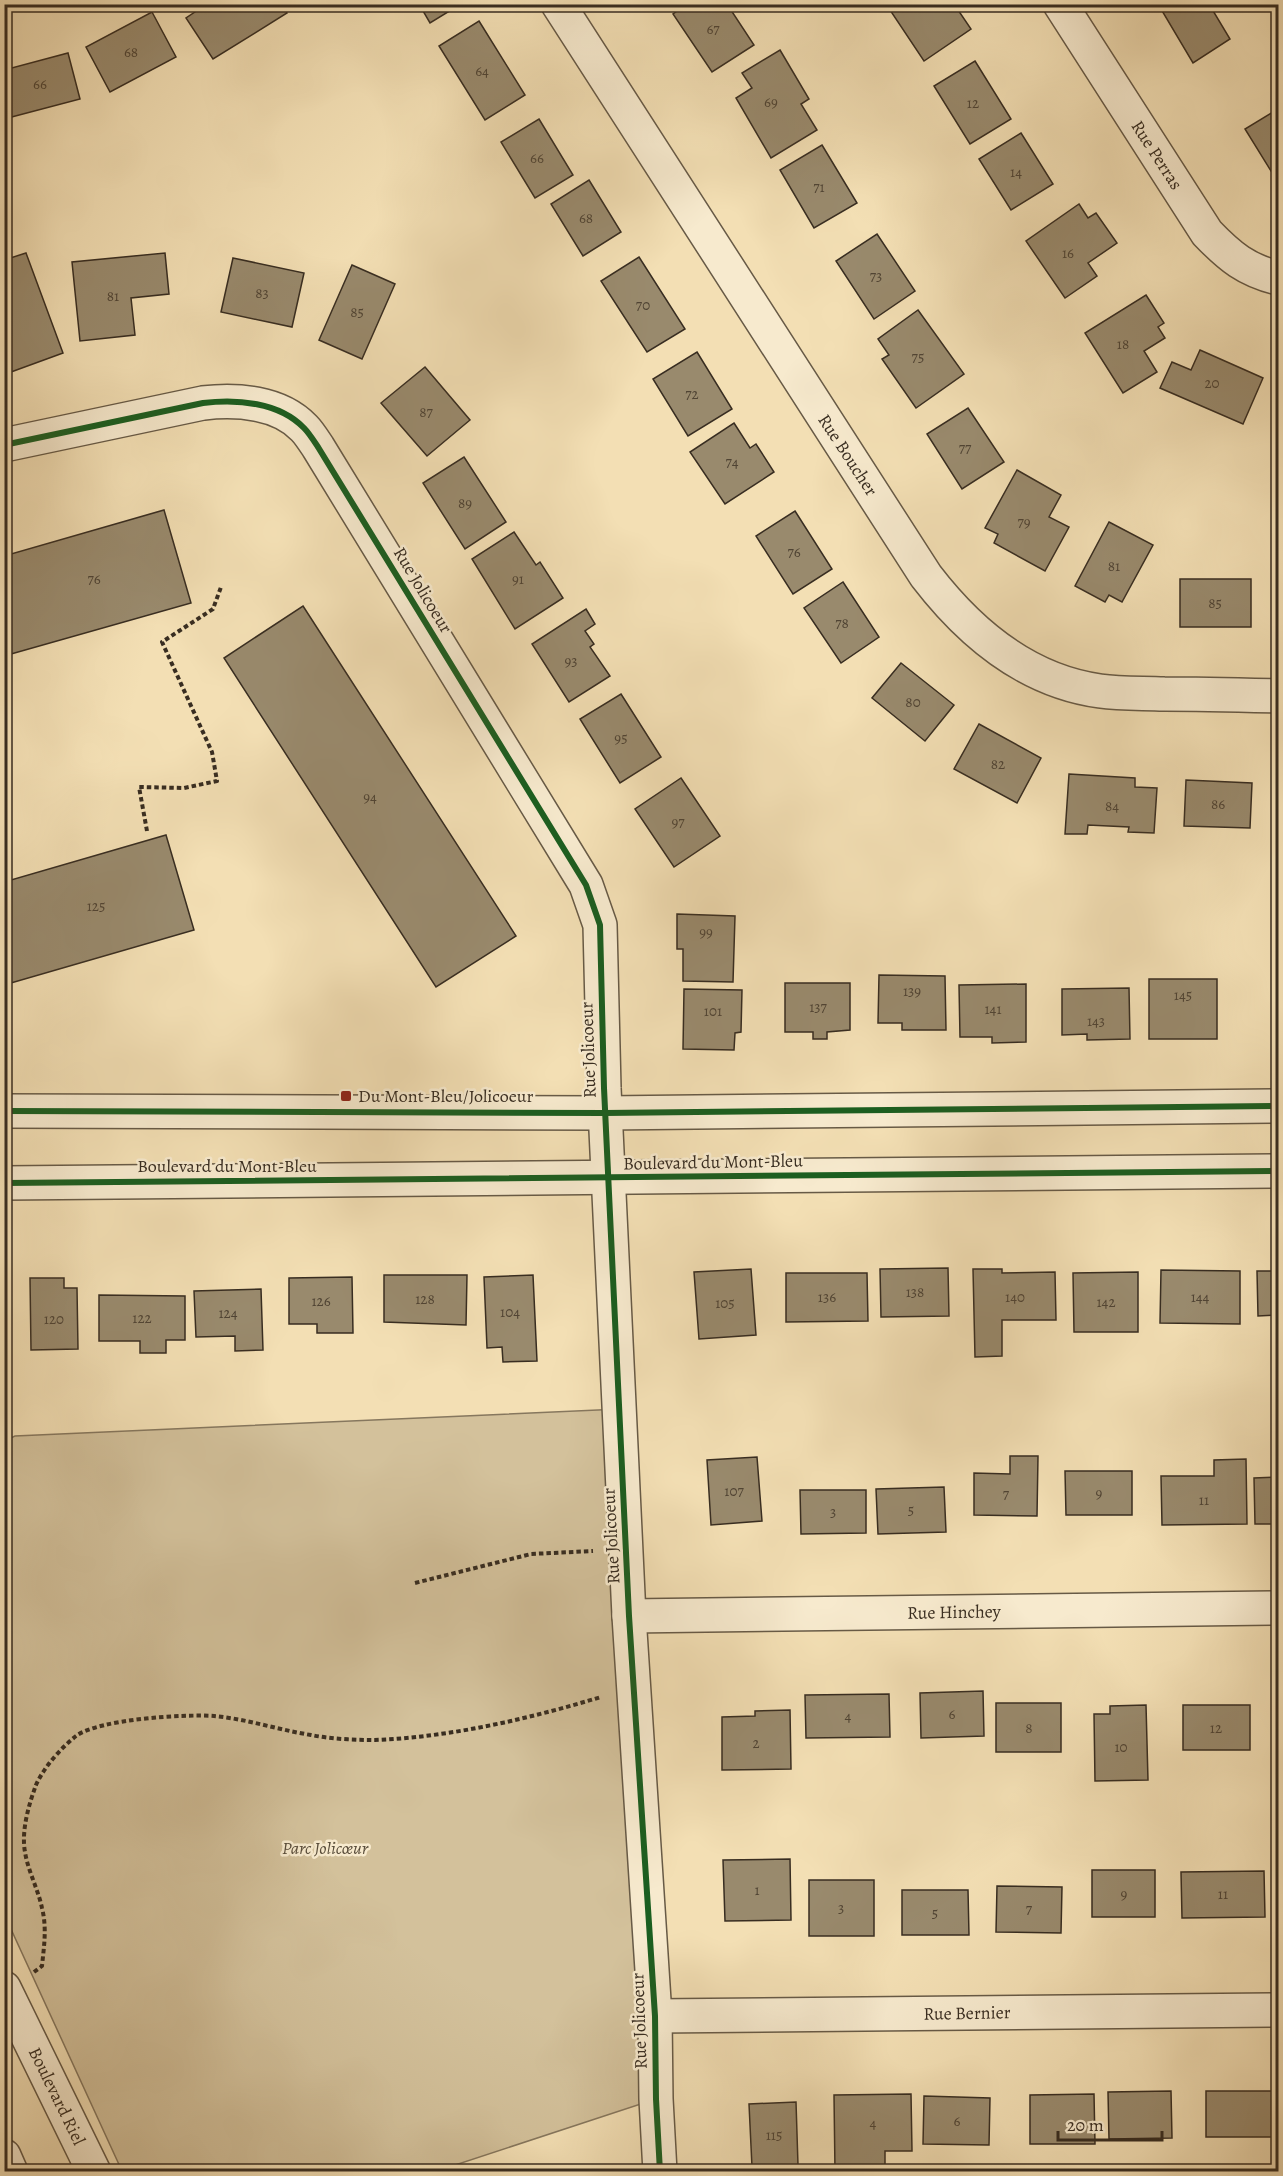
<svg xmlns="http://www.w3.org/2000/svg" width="1283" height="2176" font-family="Alegreya,serif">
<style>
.green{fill:#d3c19b;stroke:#86775e;stroke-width:1.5}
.building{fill:#998a6d;stroke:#382d21;stroke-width:1.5}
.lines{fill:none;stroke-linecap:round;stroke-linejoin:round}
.minor-casing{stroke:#675a46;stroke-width:36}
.path{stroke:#382d21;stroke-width:4;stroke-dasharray:4.5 3;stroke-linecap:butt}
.minor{stroke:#f7eace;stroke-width:33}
.cycleway-casing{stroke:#f7eace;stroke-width:10}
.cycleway{stroke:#1b5e20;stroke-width:6}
.poi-dot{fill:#8f2418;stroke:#f7eace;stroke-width:2}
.labels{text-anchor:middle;stroke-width:5;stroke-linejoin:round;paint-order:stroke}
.number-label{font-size:15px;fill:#504434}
.street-label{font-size:18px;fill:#382d21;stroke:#f7eace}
.poi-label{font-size:18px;fill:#382d21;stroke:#f7eace;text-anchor:start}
.park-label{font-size:18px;font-style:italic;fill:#574b39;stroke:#f7eace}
</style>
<rect width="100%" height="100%" fill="#f3dfb4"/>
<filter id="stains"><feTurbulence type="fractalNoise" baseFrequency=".00333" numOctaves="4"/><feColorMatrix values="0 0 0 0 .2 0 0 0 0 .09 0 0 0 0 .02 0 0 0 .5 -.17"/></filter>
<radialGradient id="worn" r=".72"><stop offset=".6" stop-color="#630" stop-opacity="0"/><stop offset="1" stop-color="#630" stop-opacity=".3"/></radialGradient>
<path class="green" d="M620,1409L656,2099L437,2171H122L5,1916L4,1441L15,1436Z"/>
<g class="building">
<path d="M207,4H282L287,13L213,59L186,18Z"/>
<path d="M419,4H461L430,23Z"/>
<path d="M687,4H727L754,45L712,72L673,14Z"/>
<path d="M886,4H954L971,29L924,61Z"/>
<path d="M1158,4H1209L1230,39L1193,63Z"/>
<path d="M152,12L176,57L110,92L86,47Z"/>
<path d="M479,21L525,95L485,120L439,46Z"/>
<path d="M780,50L809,99L801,104L817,130L771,158L736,98L752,88L742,73Z"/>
<path d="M68,53L80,99L4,119V70Z"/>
<path d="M975,61L1011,119L970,144L934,86Z"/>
<path d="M1278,109V177L1276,179L1245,129Z"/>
<path d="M539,119L573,175L535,198L501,142Z"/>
<path d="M1021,133L1053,184L1011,210L979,159Z"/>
<path d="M822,145L857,203L814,228L780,170Z"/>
<path d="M589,180L621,232L583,256L551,204Z"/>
<path d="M1079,204L1088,218L1096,213L1117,243L1088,263L1097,276L1065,298L1026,241Z"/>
<path d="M877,234L915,291L874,319L836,261Z"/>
<path d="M26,253L63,353L11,372L4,354V260Z"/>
<path d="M165,253L169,294L131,298L135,335L80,341L72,262Z"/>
<path d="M639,257L685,329L647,352L601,281Z"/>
<path d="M233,258L304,273L292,327L221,312Z"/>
<path d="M352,265L395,284L362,359L319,340Z"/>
<path d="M1146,295L1164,323L1158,327L1165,338L1144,351L1157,372L1123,393L1085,333Z"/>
<path d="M918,310L964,374L916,408L882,359L889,355L878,339Z"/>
<path d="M1200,350L1263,378L1243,424L1160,388L1172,362L1191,370Z"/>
<path d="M697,352L732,409L688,436L653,379Z"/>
<path d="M425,367L470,420L427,456L381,403Z"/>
<path d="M968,408L1004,462L962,489L927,434Z"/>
<path d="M734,423L750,448L756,444L774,472L725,504L690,452Z"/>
<path d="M464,457L506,522L465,549L423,483Z"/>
<path d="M1017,470L1061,495L1049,517L1069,527L1045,571L994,543L998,534L985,528Z"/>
<path d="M164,510L191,603L4,656V556Z"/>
<path d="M795,511L832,569L793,594L756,536Z"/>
<path d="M1109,522L1153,545L1122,602L1109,595L1105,602L1075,586Z"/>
<path d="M514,532L536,565L540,562L563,598L515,629L472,559Z"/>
<rect x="1180" y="579" width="71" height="48"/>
<path d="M843,582L879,637L841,663L804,608Z"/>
<path d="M303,606L516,936L436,987L224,658Z"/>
<path d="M586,609L595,624L585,631L594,644L590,647L610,676L569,702L532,644Z"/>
<path d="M901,663L954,705L925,741L872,698Z"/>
<path d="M621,694L661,757L620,783L580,719Z"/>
<path d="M979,724L1041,758L1017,803L954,769Z"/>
<path d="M1069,774L1135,778V787L1157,788L1154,833L1128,832L1129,827L1088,825L1087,834H1065Z"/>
<path d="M681,778L720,836L674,867L635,809Z"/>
<path d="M1186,780L1252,783L1250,828L1184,826Z"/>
<rect x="1275" y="804" width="3" height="66"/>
<path d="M166,835L194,930L4,985V882Z"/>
<path d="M677,914L735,916L733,982L683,981V949H677Z"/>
<path d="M879,975L945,976L946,1030H902V1023H878Z"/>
<rect x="1149" y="979" width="68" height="60"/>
<path d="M785,983H850V1030L827,1032V1039H813V1032H785Z"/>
<path d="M1026,984V1042L992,1043V1037H960L959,985Z"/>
<path d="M1129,988L1130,1039L1087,1040V1034L1062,1035V989Z"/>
<path d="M684,989L742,990L741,1032L735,1033L734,1050L683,1049Z"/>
<path d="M948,1268L949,1316L881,1317L880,1269Z"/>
<path d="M751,1269L756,1335L699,1339L694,1272Z"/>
<path d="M973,1269H1002V1273L1055,1272L1056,1320H1002V1356L975,1357Z"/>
<path d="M1161,1270L1240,1271V1324L1160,1323Z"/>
<path d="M1257,1271H1278V1315L1258,1316Z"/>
<path d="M1138,1272V1332H1074L1073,1273Z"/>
<path d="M786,1273H867L868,1321L786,1322Z"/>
<path d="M384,1275H467L466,1325L384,1322Z"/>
<path d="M533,1275L537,1361L503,1362L502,1347L487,1348L484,1277Z"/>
<path d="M352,1277L353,1333H317V1324H289V1278Z"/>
<path d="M30,1278H64V1288H77L78,1349L31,1350Z"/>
<path d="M261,1289L263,1350L235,1351V1336L196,1337L194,1291Z"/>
<path d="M99,1295L185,1296V1340H166V1353H140V1341H99Z"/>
<path d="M1010,1456H1038L1037,1516L974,1515V1473L1010,1474Z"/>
<path d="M757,1457L762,1521L711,1525L707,1460Z"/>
<path d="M1246,1459L1247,1524L1162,1525L1161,1476H1214V1460Z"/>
<path d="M1065,1471H1132V1515H1066Z"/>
<path d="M1278,1477V1524H1255L1254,1478Z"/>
<path d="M944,1487L946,1532L878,1534L876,1489Z"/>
<path d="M800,1490H866V1533L801,1534Z"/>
<path d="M983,1691L984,1736L921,1738L920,1693Z"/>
<path d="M889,1694L890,1737L806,1738L805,1695Z"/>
<rect x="996" y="1703" width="65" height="49"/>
<path d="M1146,1705L1148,1780L1095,1781L1094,1714H1110V1706Z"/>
<rect x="1183" y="1705" width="67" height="45"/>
<path d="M1278,1705V1751H1277L1276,1706Z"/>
<path d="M790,1710L791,1769L722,1770V1717L755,1716V1711Z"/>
<path d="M790,1859L791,1920L725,1921L723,1860Z"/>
<rect x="1092" y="1870" width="63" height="47"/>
<path d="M1264,1871L1265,1917L1182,1918L1181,1872Z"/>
<path d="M1276,1877H1278V1924H1277Z"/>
<rect x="809" y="1880" width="65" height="56"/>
<path d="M997,1886L1062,1887L1061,1933L996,1932Z"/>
<path d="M902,1890H968L969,1935H902Z"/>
<path d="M1171,2091L1172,2138L1109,2139L1108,2092Z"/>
<rect x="1206" y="2091" width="72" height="46"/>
<path d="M911,2094L912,2151H885V2172H835L834,2095Z"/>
<path d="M1094,2094L1095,2144H1030V2095Z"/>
<path d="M924,2096L990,2098L989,2145L923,2144Z"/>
<path d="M796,2102L798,2165L752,2167L749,2104Z"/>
<path d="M555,2165L557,2172H535Z"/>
</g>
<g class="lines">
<g class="minor-casing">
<g id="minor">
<path d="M558,4L926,576C969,632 1027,681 1100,691C1121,694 1143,693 1164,694C1202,694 1240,695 1278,696"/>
<path d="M1060,4L1207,233C1230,257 1246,270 1278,278"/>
<path d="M4,445L203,403C237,399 279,402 304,428C309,433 314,441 318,447L586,885L600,925L604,1088L629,1616L655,2016L656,2099L660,2172"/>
<path d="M4,1111L605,1113L1278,1106"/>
<path d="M4,1183L1278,1171"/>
<path d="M629,1616L1278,1608"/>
<path d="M4,1988L94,2172"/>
<path d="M655,2016L1278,2010"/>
<path d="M4,2156L11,2172"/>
</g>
</g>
<g class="path">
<path d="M147,831L139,787L184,788L217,781L212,752L162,642L213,609L221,587"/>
<path d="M415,1583L531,1554L593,1551"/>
<path d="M34,1972L42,1966C44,1946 47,1928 42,1908C38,1889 28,1871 25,1852C21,1831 29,1804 36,1785C44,1767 61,1748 76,1736C99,1719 184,1714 214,1716C247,1719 279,1730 311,1735C331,1739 354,1740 375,1740C451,1737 528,1719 601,1697"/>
</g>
<use href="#minor" class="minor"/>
<g class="cycleway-casing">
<g id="cycleway">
<path d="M4,445L203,403C237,399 279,402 304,428C309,433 314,441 318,447L586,885L600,925L604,1088L629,1616L655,2016L656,2099L660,2172"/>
<path d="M4,1111L605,1113L1278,1106"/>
<path d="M4,1183L1278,1171"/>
</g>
</g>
<use href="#cycleway" class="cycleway"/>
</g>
<rect class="poi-dot" x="340" y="1090" width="12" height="12" rx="3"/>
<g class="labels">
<g class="number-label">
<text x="713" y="34">67</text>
<text x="131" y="57">68</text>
<text x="482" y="76">64</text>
<text x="40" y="89">66</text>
<text x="771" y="107">69</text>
<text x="973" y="108">12</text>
<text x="537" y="163">66</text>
<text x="1016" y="177">14</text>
<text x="819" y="192">71</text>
<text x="586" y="223">68</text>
<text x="1068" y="258">16</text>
<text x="876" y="281">73</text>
<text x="262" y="298">83</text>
<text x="113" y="301">81</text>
<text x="643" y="310">70</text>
<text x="357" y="317">85</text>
<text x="1123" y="349">18</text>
<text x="918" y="362">75</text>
<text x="1212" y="388">20</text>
<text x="692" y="399">72</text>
<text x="426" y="417">87</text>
<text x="965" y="453">77</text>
<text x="732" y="467">74</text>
<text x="465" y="508">89</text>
<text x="1024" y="527">79</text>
<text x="794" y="557">76</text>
<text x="1114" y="571">81</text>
<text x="94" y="584">76</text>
<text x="518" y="584">91</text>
<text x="1215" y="608">85</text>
<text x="842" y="628">78</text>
<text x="571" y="666">93</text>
<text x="913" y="707">80</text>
<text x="621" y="743">95</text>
<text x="998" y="769">82</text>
<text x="370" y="802">94</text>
<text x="1218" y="809">86</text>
<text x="1112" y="811">84</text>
<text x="678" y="827">97</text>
<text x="96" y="911">125</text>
<text x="706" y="937">99</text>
<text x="912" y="996">139</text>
<text x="1183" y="1000">145</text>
<text x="818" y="1012">137</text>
<text x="993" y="1014">141</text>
<text x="713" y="1016">101</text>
<text x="1096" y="1026">143</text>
<text x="915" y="1297">138</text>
<text x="827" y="1302">136</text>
<text x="1015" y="1302">140</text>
<text x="1200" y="1302">144</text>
<text x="425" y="1304">128</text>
<text x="321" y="1306">126</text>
<text x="1106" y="1307">142</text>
<text x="725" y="1308">105</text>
<text x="510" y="1317">104</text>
<text x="228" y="1318">124</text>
<text x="142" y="1323">122</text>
<text x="54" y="1324">120</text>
<text x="734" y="1496">107</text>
<text x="1099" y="1498">9</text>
<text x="1006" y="1499">7</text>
<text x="1204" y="1505">11</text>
<text x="911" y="1515">5</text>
<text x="833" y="1517">3</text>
<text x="952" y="1719">6</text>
<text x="848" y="1721">4</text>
<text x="1029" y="1733">8</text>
<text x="1216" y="1733">12</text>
<text x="756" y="1748">2</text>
<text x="1121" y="1752">10</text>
<text x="757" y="1895">1</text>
<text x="1124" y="1899">9</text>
<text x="1223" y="1899">11</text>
<text x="841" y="1913">3</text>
<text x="1029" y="1914">7</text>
<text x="935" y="1918">5</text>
<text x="957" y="2126">6</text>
<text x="873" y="2128">4</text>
<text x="774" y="2140">115</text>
</g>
<g class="street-label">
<text transform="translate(1157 155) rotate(57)" y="6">Rue Perras</text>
<text transform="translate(848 455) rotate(57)" y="6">Rue Boucher</text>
<text transform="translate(423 590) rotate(59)" y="6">Rue Jolicoeur</text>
<text transform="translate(588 1050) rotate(-92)" y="6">Rue Jolicoeur</text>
<text transform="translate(713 1162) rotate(-1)" y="6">Boulevard du Mont-Bleu</text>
<text x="227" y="1172">Boulevard du Mont-Bleu</text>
<text transform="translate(611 1536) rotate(-93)" y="6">Rue Jolicoeur</text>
<text transform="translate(954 1612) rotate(-1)" y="6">Rue Hinchey</text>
<text transform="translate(967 2013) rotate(-1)" y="6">Rue Bernier</text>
<text transform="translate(639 2021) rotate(-92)" y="6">Rue Jolicoeur</text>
<text transform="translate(57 2096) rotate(64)" y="6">Boulevard Riel</text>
</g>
<g class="poi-label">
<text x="358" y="1102">Du Mont-Bleu/Jolicoeur</text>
</g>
<g class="park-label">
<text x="325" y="1854">Parc Jolicœur</text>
</g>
</g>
<rect width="1283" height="2176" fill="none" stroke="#f3dfb4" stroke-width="24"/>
<rect x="6" y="6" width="1271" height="2164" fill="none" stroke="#382d21" stroke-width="3"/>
<rect x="12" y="12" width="1259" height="2152" fill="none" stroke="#382d21" stroke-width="1.5"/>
<path d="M1058 2131v9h104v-9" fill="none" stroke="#382d21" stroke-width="3"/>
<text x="1067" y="2131" font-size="18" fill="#382d21" stroke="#f7eace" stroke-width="4.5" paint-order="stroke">20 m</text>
<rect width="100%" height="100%" filter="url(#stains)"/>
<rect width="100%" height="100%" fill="url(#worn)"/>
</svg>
